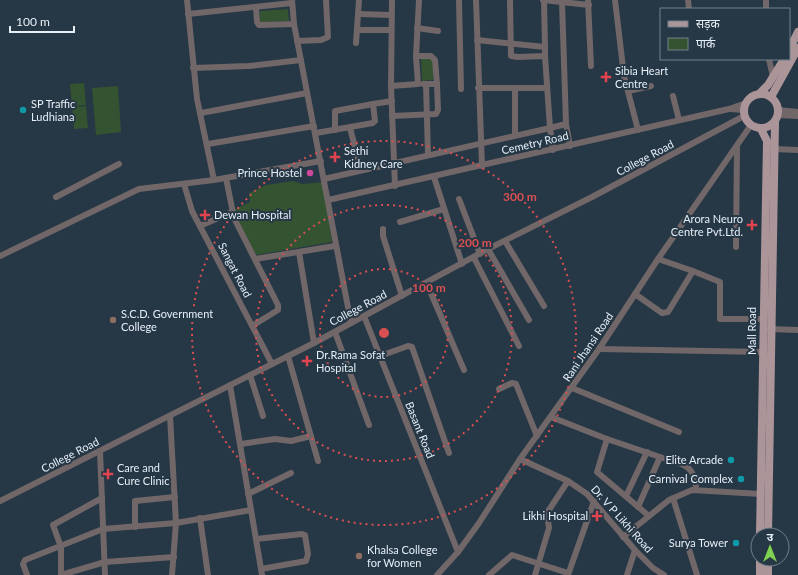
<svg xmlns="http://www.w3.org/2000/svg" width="798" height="575" font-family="Lato,'Noto Sans Devanagari',sans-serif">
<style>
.green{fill:#345331}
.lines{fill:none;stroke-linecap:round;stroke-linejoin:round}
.minor{stroke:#716668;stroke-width:6}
.major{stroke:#ac9599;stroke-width:8}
.ring{fill:none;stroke:#d95052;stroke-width:2;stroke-dasharray:2 4}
.health-dot{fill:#e0444e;stroke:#263745;stroke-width:1.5}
.culture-dot{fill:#0f9aa8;stroke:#263745;stroke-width:1.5}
.hotel-dot{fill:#d1479c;stroke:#263745;stroke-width:1.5}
.education-dot{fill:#8d6e63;stroke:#263745;stroke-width:1.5}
.labels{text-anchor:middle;stroke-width:4;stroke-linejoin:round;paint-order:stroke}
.poi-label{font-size:11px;fill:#e5eff8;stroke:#263745;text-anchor:start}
.street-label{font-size:11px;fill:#e5eff8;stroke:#263745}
.centre{fill:#d95052;stroke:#263745;stroke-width:2}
.ring-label{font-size:12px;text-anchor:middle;font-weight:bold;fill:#d95052;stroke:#263745;stroke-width:4;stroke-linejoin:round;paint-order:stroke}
</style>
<rect width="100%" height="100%" fill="#263745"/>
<g class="green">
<path d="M288,9L289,21L260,22V11Z"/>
<path d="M421,59H433V80L422,81Z"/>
<path d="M84,83L86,105L72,106L70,84Z"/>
<path d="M118,86L121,132L96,135L92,88Z"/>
<path d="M86,106L88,128L74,129L72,107Z"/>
<path d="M293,181L303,184L323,182L332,242L256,255L233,210L250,202L249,193L266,185Z"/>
</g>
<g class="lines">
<g class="minor">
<path d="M187,0L197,99L214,180"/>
<path d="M292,0L294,24L351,323"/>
<path d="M392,0L391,86L395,186"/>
<path d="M459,0L461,89"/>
<path d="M476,0L482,166"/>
<path d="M543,0L589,5"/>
<path d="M544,0L545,47"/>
<path d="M588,0L591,66"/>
<path d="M615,0L624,76L638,130"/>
<path d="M688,0L689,9"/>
<path d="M256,7L257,22L259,25L294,24"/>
<path d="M766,9V0"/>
<path d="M188,14L292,3"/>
<path d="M358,14L391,15"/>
<path d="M417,28L438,31"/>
<path d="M357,30H391"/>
<path d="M477,40L545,47V56"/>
<path d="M297,41L321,40L328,37L326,0"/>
<path d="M356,43L359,0"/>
<path d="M416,56H431L435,60L437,84H423"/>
<path d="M769,59L773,77"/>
<path d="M193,68L249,66L301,60"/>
<path d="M426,84L428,155"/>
<path d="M391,86L418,84L416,56L419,0"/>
<path d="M478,88H515"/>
<path d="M628,91L651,86"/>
<path d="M673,96L679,120"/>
<path d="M731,109L743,110"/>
<path d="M778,110L798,112"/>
<path d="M201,113L307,93"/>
<path d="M778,115L798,116"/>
<path d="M392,116L436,114L438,110L437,84"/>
<path d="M566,124L570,146"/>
<path d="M350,128L361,170"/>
<path d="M335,130V111L373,104"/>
<path d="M316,133L373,123L375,121L373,104L392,101"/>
<path d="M515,135V88H547"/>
<path d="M208,144L314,126"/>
<path d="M774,149L798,150"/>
<path d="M553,150L550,128L566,124L562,2"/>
<path d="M434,177L462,264"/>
<path d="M226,178L234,218L278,305V310L252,326"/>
<path d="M324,179L550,128L545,56L518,57L511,56L510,0"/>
<path d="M184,184L192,211L272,364"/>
<path d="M56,197L119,164"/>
<path d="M459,199L480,254"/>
<path d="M328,200L729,109L746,103"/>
<path d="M400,222L444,209"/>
<path d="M200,226L232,212"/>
<path d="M383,229V236L402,296"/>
<path d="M505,241L544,306"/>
<path d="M736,247L737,146"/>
<path d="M488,249L529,320"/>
<path d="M299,252L314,343"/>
<path d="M0,256L139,189L214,180L321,161"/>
<path d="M474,258L519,346"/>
<path d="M255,259L335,246"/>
<path d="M693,271L720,282V319H763"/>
<path d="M427,284L464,370"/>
<path d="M635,294L662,313L668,312L693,271L658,259"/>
<path d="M364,316L458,552"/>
<path d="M768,329L798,330"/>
<path d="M335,332L369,425"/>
<path d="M599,349L764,352"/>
<path d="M288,356L318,461"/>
<path d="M380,356L408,346L412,347L449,453"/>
<path d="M250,375L263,416"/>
<path d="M230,385L262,575"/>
<path d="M572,388L679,432"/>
<path d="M499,389L512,383L516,384L537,436"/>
<path d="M170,416L176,523L172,575"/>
<path d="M551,417L607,439L597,472L649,516"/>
<path d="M607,439L660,457L638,507"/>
<path d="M241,444L275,439L291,441L311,436"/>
<path d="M100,451L105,575"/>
<path d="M660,457C681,464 696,464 696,490"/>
<path d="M520,459L568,481L587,494L635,550L653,568L664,575"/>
<path d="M248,494L291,473"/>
<path d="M626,496L647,452"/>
<path d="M673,498L697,575"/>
<path d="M0,501L314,343L488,249L592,197L744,116"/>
<path d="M200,518L208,575"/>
<path d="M135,527V501L175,497"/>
<path d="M623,537L669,500L692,490L761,494"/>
<path d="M256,539L302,534L305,535L308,554L306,561L261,569"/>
<path d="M27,575L23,564L25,560L103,529L176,523L251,510"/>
<path d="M61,575L105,562L174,557"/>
<path d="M61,575V547L53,525L102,498"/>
<path d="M437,575L458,552L479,523L520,459L599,349L658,259L751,125"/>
<path d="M489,575L512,555L568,573"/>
<path d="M535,575L549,528L547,513L568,481"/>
<path d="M568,575L594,501"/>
<path d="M627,575L635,550"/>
</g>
<g class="major">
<path d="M789,50L798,32"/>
<circle cx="761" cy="111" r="17"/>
<path d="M759,94L768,85L784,59"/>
<path d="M771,97L798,48"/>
<path d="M760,535L767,141L761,129"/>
<path d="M768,535L775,122"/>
<path d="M760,559V575"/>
<path d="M768,575V559"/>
</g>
</g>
<g class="ring">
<circle cx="384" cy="333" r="64"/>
<circle cx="384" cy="333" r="128"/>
<circle cx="384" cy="333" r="192"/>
</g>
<g class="health-dot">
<path d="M604 71h4v4h4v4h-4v4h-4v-4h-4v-4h4z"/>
<path d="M333 151h4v4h4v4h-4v4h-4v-4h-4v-4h4z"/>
<path d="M203 209h4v4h4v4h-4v4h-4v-4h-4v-4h4z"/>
<path d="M750 219h4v4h4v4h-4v4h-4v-4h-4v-4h4z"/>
<path d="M305 355h4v4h4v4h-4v4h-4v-4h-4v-4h4z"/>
<path d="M106 468h4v4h4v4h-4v4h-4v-4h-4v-4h4z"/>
<path d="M595 510h4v4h4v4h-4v4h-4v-4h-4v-4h4z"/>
</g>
<g class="culture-dot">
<circle cx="23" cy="110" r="4"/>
<circle cx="731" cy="460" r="4"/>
<circle cx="741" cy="479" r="4"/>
<circle cx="736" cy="543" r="4"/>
</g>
<circle class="hotel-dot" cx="310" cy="173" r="4"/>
<g class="education-dot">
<circle cx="113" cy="320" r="4"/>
<circle cx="359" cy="556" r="4"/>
</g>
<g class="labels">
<g class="poi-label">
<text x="615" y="75">Sibia Heart<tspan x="615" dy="13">Centre</tspan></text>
<text x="31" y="108">SP Traffic<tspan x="31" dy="13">Ludhiana</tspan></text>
<text x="344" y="155">Sethi<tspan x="344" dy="13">Kidney Care</tspan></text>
<text x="302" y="177" text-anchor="end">Prince Hostel</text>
<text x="214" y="219">Dewan Hospital</text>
<text x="743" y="223" text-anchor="end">Arora Neuro<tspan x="743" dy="13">Centre Pvt.Ltd.</tspan></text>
<text x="121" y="318">S.C.D. Government<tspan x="121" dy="13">College</tspan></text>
<text x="316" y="359">Dr.Rama Sofat<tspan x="316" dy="13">Hospital</tspan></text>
<text x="723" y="464" text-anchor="end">Elite Arcade</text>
<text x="117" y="472">Care and<tspan x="117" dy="13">Cure Clinic</tspan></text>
<text x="733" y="483" text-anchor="end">Carnival Complex</text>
<text x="588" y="520" text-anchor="end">Likhi Hospital</text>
<text x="728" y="547" text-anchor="end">Surya Tower</text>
<text x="367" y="554">Khalsa College<tspan x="367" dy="13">for Women</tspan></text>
</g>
<g class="street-label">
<text transform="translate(535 143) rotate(-13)" y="4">Cemetry Road</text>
<text transform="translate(645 158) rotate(-28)" y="4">College Road</text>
<text transform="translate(235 270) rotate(63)" y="4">Sangat Road</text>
<text transform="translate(358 308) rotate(-28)" y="4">College Road</text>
<text transform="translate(752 331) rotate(-90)" y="4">Mall Road</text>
<text transform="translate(588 347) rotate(-56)" y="4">Rani Jhansi Road</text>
<text transform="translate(420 430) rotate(68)" y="4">Basant Road</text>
<text transform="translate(70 455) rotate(-27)" y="4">College Road</text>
<text transform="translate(622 519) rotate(48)" y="4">Dr. V P Likhi Road</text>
</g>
</g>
<circle cx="384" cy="333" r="6" class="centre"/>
<g class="ring-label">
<text x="520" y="201">300 m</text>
<text x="475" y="247">200 m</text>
<text x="429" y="292">100 m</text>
</g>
<rect x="660" y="8" width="130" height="52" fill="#263745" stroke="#72818d"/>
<rect x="668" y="21" width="20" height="6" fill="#ac9599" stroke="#72818d"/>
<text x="696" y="28" font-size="12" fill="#e5eff8">सड़क</text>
<rect x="668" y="38" width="20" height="12" fill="#345331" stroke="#72818d"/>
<text x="696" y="48" font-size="12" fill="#e5eff8">पार्क</text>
<g transform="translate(770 547)"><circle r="19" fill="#263745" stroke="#72818d"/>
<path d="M0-3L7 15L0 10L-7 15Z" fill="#80d051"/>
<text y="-6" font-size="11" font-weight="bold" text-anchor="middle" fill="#e5eff8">उ</text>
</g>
<path d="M10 26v6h64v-6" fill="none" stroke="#e5eff8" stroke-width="2"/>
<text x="16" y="26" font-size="12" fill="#e5eff8" stroke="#263745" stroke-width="3" paint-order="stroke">100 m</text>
</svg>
